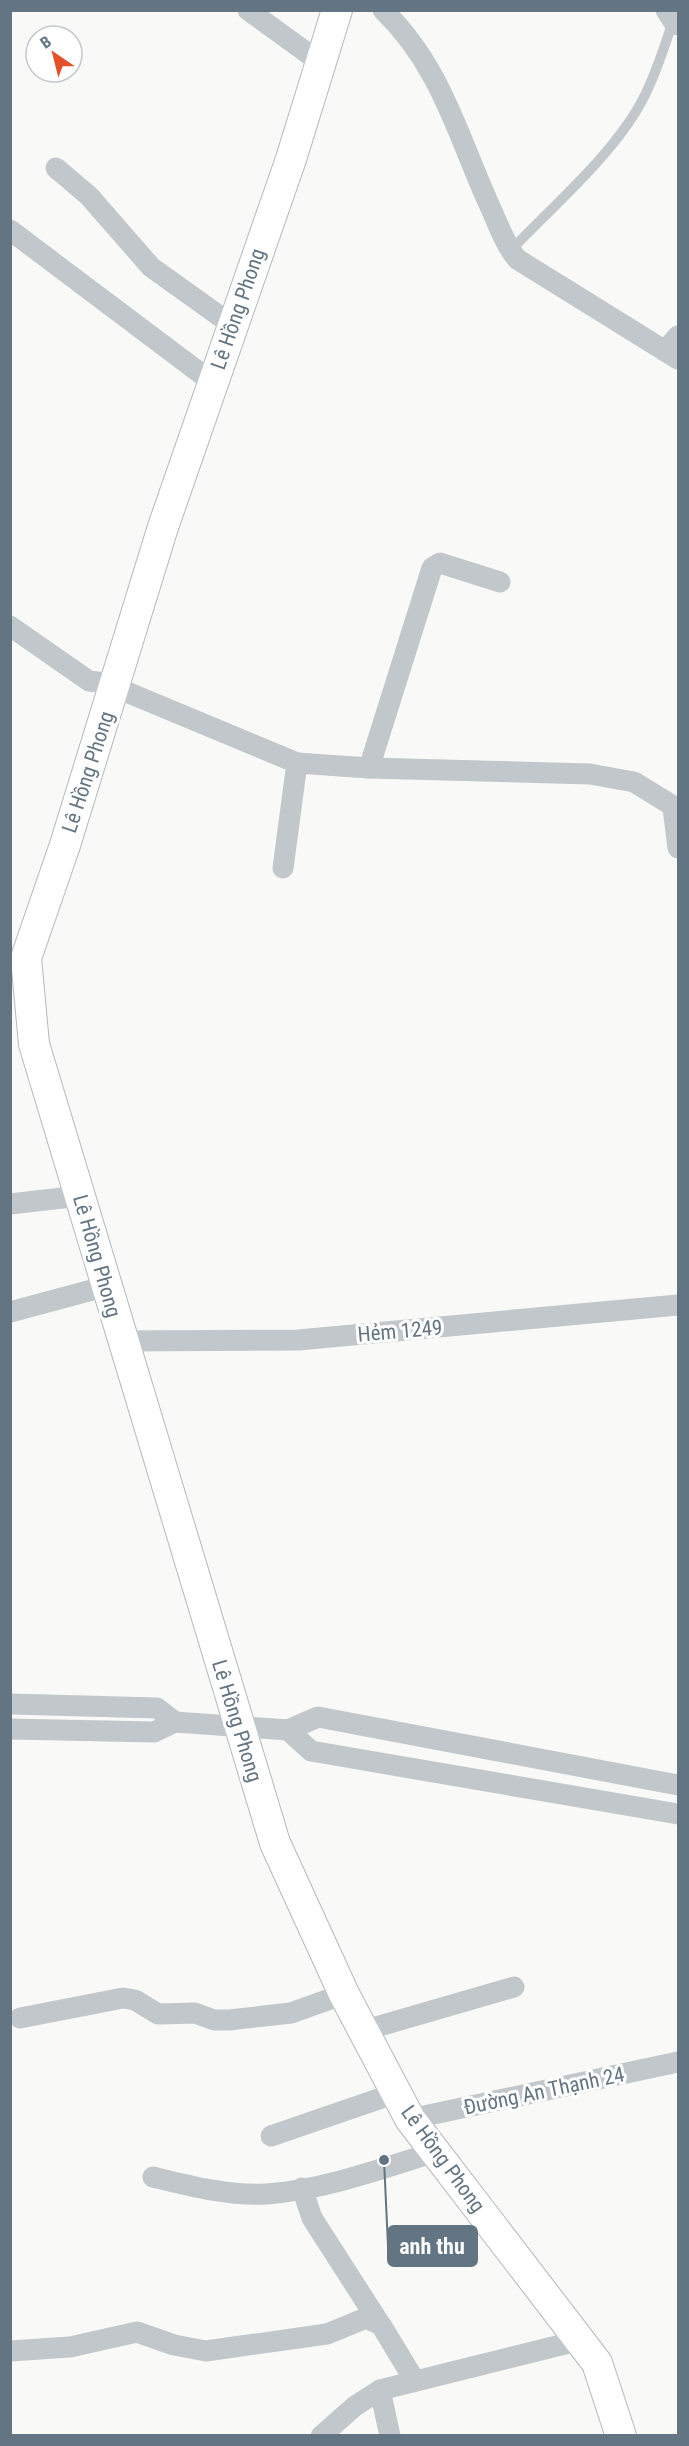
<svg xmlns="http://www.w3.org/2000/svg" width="689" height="2446" font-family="'Roboto Condensed',sans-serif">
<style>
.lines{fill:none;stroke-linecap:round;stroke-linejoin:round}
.secondary-casing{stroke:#b2b9be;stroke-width:32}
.lane{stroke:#c2c7cb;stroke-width:10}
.street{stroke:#c2c7cb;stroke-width:21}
.secondary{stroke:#fff;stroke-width:30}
.labels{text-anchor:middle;stroke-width:6;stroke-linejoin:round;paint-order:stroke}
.street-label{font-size:21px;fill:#637582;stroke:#fff}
.leader{fill:none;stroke:#637582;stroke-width:2}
.callout-dot{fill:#637582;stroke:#fff;stroke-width:2}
.callout{fill:#637582;stroke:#637582;stroke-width:2}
.callout-label{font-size:22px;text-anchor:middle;font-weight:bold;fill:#fff}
</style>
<rect width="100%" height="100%" fill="#f9f9f7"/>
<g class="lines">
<g class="secondary-casing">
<path id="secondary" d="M337,10L291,159L163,527L65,845L26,958L34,1044L275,1843L344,1994L410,2119L597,2363L621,2436"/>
</g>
<path class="lane" d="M510,251C553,206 615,153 643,99C656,74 664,48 673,21"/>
<g class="street">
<path d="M248,10L321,63"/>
<path d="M383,10C440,65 457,133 488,202C497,221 504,243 517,259L678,359"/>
<path d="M666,10L673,21L678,25"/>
<path d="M56,168L89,196L151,267L232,325"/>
<path d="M10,230L212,382"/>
<path d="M665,351L678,336"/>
<path d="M10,626L89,681L105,683L297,763L369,768L590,774L634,782L678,809"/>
<path d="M369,768L432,568L440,563L500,582"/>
<path d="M673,808L678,848"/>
<path d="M283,868L297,763"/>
<path d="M10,1204L80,1196"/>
<path d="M10,1312L107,1286"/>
<path d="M122,1341L298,1340L678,1305"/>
<path d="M10,1704L157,1708L175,1722L154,1732L10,1729"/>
<path d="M175,1722L288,1730L318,1717L678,1785"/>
<path d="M288,1730L311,1751L678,1814"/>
<path d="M20,2018L123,1998L135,2000L158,2014L195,2013L214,2020H229L291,2013L344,1994"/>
<path d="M362,2031L514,1987"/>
<path d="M410,2119L678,2062"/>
<path d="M271,2136L396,2093"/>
<path d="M153,2177C190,2186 228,2196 266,2194C323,2190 381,2169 435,2152"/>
<path d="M302,2188L312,2218L380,2324"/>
<path d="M10,2351L70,2347L137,2332L174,2345L206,2351L327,2334L366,2318L381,2325L415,2381"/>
<path d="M380,2390L390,2436"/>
<path d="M321,2436L355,2406L380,2390L581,2340"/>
</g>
<use href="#secondary" class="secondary"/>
</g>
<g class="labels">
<g class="street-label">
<text transform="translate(238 309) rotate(-71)" y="7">Lê Hồng Phong</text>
<text transform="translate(88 772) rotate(-72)" y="7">Lê Hồng Phong</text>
<text transform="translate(97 1256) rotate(74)" y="7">Lê Hồng Phong</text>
<text transform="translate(400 1331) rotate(-5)" y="7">Hẻm 1249</text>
<text transform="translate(237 1721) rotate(73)" y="7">Lê Hồng Phong</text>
<text transform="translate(544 2091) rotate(-12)" y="7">Đường An Thạnh 24</text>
<text transform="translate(443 2159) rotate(54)" y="7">Lê Hồng Phong</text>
</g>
</g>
<path class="leader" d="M384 2160L388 2246"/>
<circle class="callout-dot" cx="384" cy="2160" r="6"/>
<rect class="callout" x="388" y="2226" width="89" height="40" rx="6"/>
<g class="callout-label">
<text x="432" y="2254">anh thu</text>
</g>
<rect width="689" height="2446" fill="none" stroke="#637582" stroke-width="24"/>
<g transform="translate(54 54) rotate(325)"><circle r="28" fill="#ffffff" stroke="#c1c8cd" stroke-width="1.5"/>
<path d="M0-4.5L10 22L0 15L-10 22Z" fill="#e65029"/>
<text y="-9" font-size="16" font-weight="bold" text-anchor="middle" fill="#637582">B</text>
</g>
</svg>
